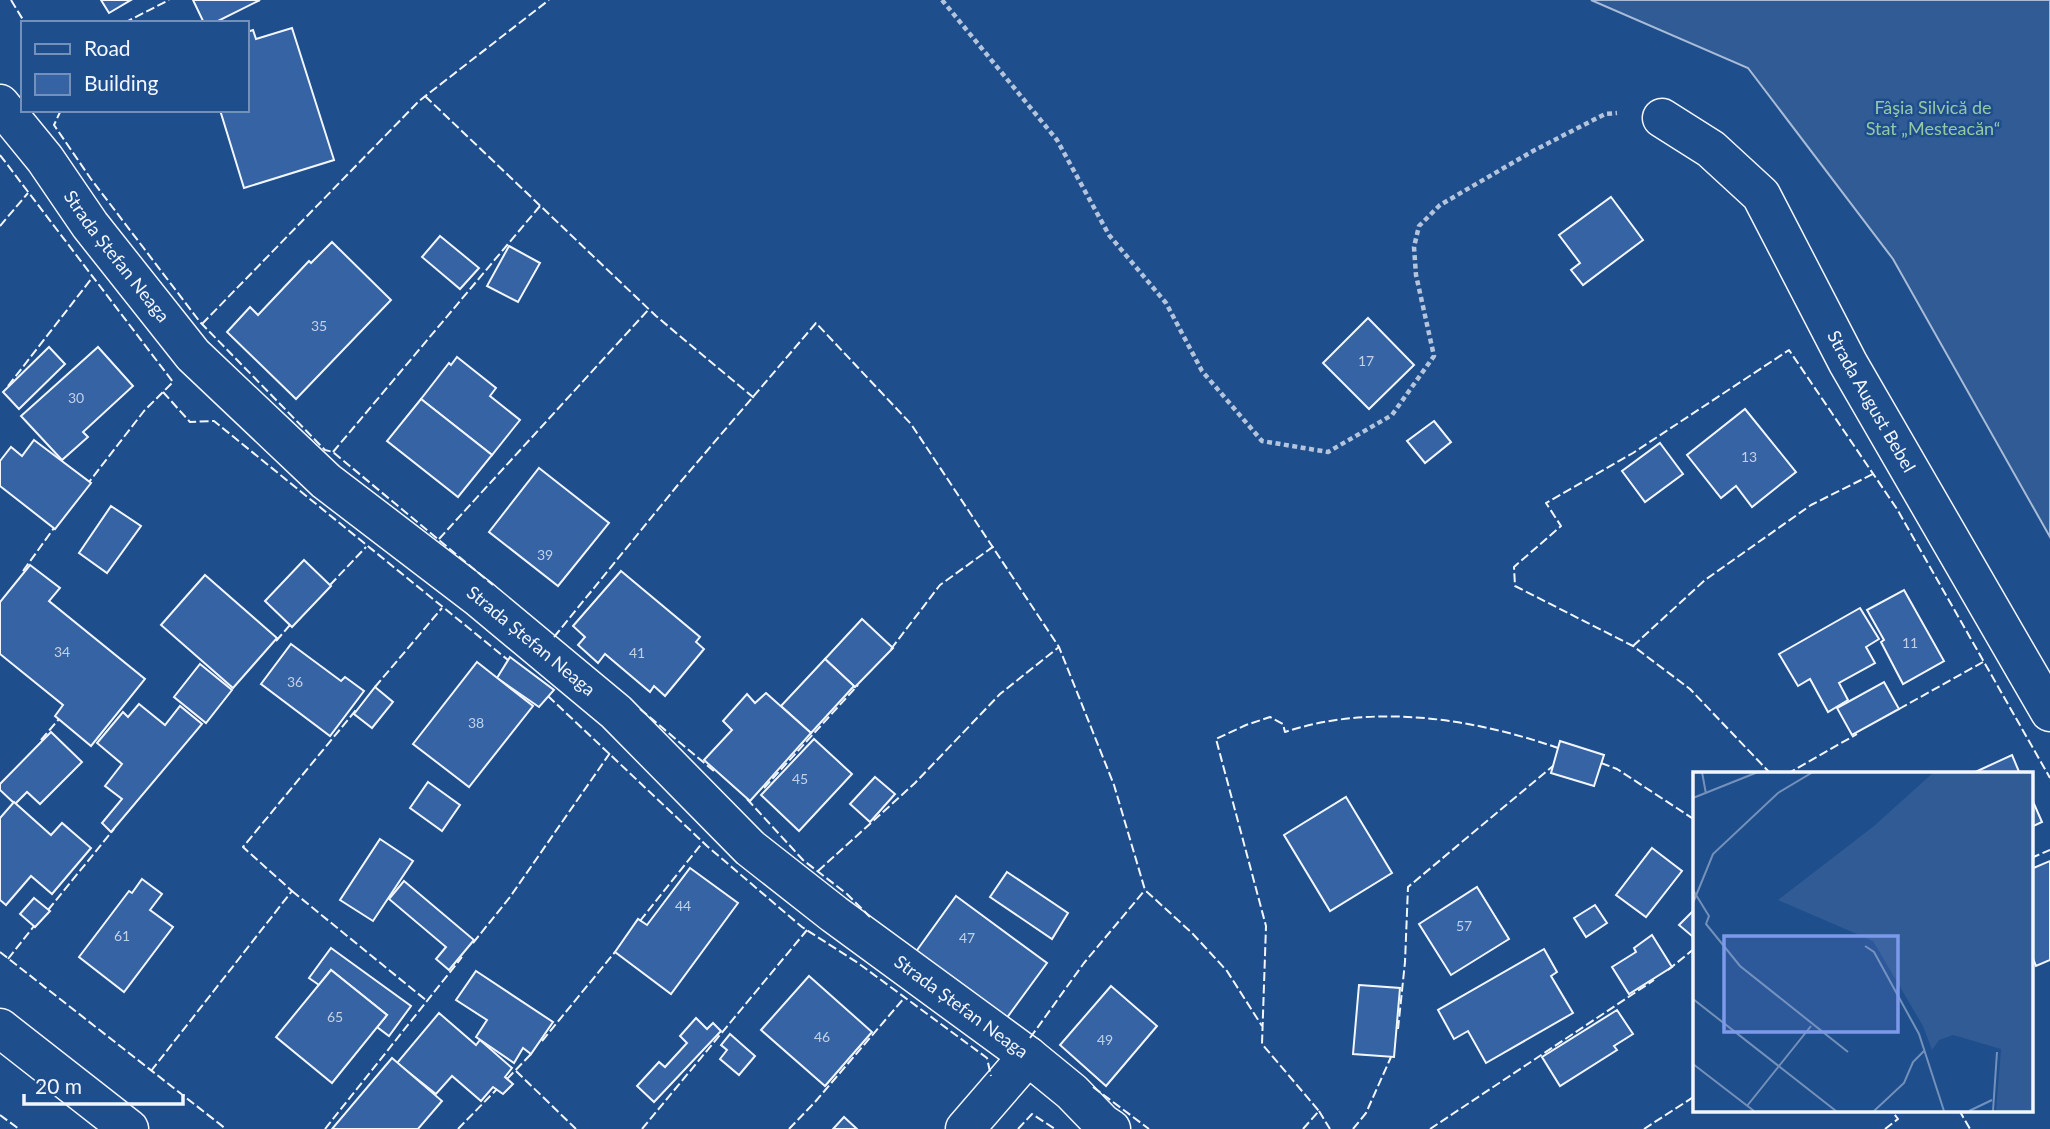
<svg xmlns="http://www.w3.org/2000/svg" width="2050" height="1129" font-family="Lato,sans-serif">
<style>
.built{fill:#305b95;stroke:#a8bbd7;stroke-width:2}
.building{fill:#3563a3;stroke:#f2f6ff;stroke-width:2}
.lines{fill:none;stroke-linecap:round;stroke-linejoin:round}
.minor-casing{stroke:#f2f6ff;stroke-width:41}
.path{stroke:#b3c4dc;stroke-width:4.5;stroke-dasharray:5 3.5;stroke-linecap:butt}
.minor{stroke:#1f4e8c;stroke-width:38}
.fence{stroke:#f2f6ff;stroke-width:2;stroke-dasharray:9 3.5;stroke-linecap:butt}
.labels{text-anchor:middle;stroke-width:5;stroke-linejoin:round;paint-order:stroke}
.number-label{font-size:14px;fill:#c3d1e8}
.park-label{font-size:18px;fill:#97c8a6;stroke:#1f4e8c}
.street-label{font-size:18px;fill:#f2f6ff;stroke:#1f4e8c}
.inset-road{fill:none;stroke:#7391ba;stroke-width:2}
.view{fill:#7d9aea;fill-opacity:0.15;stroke:#7d9aea;stroke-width:3.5}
.inset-edge{fill:none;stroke:#f2f6ff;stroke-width:3.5}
</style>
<rect width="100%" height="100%" fill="#1f4e8c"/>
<path class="built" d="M1591,0H2050V537L1893,259L1748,68Z"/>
<g class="building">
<path d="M101,0H131L109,13Z"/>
<path d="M193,0H260L214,23H204Z"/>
<path d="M292,28L334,160L244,188L220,110H247V32L253,30L256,39Z"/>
<path d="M1611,197L1643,240L1583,285L1571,270L1580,263L1559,235Z"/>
<path d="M440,236L479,268L460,289L422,257Z"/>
<path d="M332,242L391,300L296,399L227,332L250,307L258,315L309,261L311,263Z"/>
<path d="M509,246L540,263L518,302L487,286Z"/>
<path d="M1368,318L1414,365L1369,409L1323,363Z"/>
<path d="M49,347L65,364L19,409L3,392Z"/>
<path d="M98,347L133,386L83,432L88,437L62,460L21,416Z"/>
<path d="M457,357L496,388L490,396L520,420L492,455L421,399L449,363L451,365Z"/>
<path d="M421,399L492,455L458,497L387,441Z"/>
<path d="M1745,409L1796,472L1752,507L1736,486L1721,498L1687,455Z"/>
<path d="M1434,421L1451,442L1425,463L1407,441Z"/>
<path d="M34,440L91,483L55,529L0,486V461L11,447L22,456Z"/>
<path d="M1660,443L1683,474L1645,502L1622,471Z"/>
<path d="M539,468L609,523L558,586L489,532Z"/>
<path d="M111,506L141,526L107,573L79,553Z"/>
<path d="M304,560L331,586L292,627L265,601Z"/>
<path d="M30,565L60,588L49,601L145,679L91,746L55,716L63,705L0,654V602Z"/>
<path d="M621,571L700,637L696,642L704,649L665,696L654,686L650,692L605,654L598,663L578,645L585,637L573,626Z"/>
<path d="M205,575L277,638L233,688L161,625Z"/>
<path d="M1904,590L1944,661L1903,684L1881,642L1884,640L1867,610Z"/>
<path d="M1860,608L1879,639L1866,647L1875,663L1839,683L1848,700L1828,712L1810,679L1798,686L1779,654Z"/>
<path d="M862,619L893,648L855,687L825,659Z"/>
<path d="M291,644L341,681L345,677L364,691L330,736L261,684Z"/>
<path d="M510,657L554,690L539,707L497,678Z"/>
<path d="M825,659L854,686L811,733L781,706Z"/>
<path d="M477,662L533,706L469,787L413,744Z"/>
<path d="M200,664L232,690L206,723L174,697Z"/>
<path d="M1884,682L1899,709L1852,735L1837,708Z"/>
<path d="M375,687L393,702L372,728L354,714Z"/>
<path d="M766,693L811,733L750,801L704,760L732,730L723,721L747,694L755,703Z"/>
<path d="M139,704L165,725L180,706L202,724L111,832L102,823L122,799L105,786L122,764L97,743L123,712L128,717Z"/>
<path d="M51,732L82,762L40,804L27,792L15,804L0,790V784Z"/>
<path d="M814,739L852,774L799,831L761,795Z"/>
<path d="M1560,741L1604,755L1594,786L1551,773Z"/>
<path d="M2012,755L2020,774H1971Z"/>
<path d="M875,777L895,794L870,822L850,804Z"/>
<path d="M428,782L460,805L442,831L410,808Z"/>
<path d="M1346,797L1392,873L1330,911L1284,835Z"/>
<path d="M2031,797L2042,822L2031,827Z"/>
<path d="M14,802L51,835L62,823L91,848L52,894L31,876L6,905L0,900V818Z"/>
<path d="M380,839L413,861L373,921L340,900Z"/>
<path d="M1652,848L1682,871L1646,917L1616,895Z"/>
<path d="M2050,861V960L2036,966L2031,954V869Z"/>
<path d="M690,868L738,903L671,994L615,952L638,919L647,925Z"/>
<path d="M1007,872L1068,913L1052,939L990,897Z"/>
<path d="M142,879L162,894L150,910L173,927L124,992L79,957L129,891L132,893Z"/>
<path d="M404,881L474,940L449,970L436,959L446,947L389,899Z"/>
<path d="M1477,887L1509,939L1451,975L1419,924Z"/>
<path d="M956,896L1047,963L1006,1019L915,953Z"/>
<path d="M34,898L50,911L35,927L20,914Z"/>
<path d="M1595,905L1607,923L1586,937L1574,918Z"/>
<path d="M1695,909V933L1692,936L1679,925Z"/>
<path d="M1652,935L1672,967L1629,994L1612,967L1636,952L1634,948Z"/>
<path d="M331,948L411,1006L389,1036L377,1027L387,1015L331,970L319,985L309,978Z"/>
<path d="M1544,949L1557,972L1551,976L1573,1013L1486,1063L1468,1031L1454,1039L1438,1010Z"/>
<path d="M331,970L387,1015L332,1083L276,1037Z"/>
<path d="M476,971L553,1022L531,1054L523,1048L514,1063L476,1037L487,1020L456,1000Z"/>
<path d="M809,976L872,1032L825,1086L761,1030Z"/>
<path d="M1359,985L1400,988L1394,1057L1353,1054Z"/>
<path d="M1111,986L1157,1026L1106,1086L1060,1045Z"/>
<path d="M1617,1010L1633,1034L1614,1046L1617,1050L1560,1086L1542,1057Z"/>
<path d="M439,1013L476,1045L480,1040L512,1068L505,1077L513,1084L503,1094L493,1087L481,1101L452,1076L436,1094L397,1063Z"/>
<path d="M696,1018L707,1029L713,1023L721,1031L654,1102L637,1086L659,1062L665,1067L687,1043L680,1036Z"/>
<path d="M730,1034L755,1056L739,1075L720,1059L727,1050L721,1045Z"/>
<path d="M392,1058L442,1101L418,1129H332Z"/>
<path d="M844,1117L857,1129H833Z"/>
</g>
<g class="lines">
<g class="minor-casing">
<g id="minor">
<path id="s1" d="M0,104L45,159L90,225L193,355L326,481L479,598L616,712L750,848L834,914L1028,1056L1072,1092L1102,1123L1111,1129"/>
<path id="s2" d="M1662,118L1711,149L1761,195L1848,363L2050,712"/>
<path d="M0,1028L129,1129"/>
<path d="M965,1129L1028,1056"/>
</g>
</g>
<path class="path" d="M942,0L1057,140L1109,235L1166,303L1202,371L1262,441L1328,452L1392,415L1434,356L1416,275L1414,247L1419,226L1440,205L1533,151L1605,114L1617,113"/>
<use href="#minor" class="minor"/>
<g class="fence">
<path d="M11,0L25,23"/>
<path d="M124,23L169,0"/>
<path d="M425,96L656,316L754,398"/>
<path d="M61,110L54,125L91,179L200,322L325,450L333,452L493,585"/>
<path d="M0,155L173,382L144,411L89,482"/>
<path d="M0,226L28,193"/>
<path d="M202,324L419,101L549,0"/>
<path d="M8,386L92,278"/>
<path d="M163,392L190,422L214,421L508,660"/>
<path d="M333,452L540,206"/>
<path d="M439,539L649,309"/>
<path d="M23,571L54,528"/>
<path d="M330,585L366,547"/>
<path d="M554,637L677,486L816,323L911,424L1059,647L1114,785L1145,890L1192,933L1227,971L1262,1026"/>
<path d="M276,641L290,625"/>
<path d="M1633,646L1705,580L1811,505L1873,474"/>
<path d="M891,649L940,585L994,546"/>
<path d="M375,687L442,608"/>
<path d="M548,696L707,846L802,927L858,963L987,1058L991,1076"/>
<path d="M640,709L715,772"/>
<path d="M1899,709L1983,662"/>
<path d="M41,740L59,719"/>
<path d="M1601,763L1617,769L1695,820"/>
<path d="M1771,774L1690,689L1633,646L1515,586L1514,567L1561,526L1546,503L1633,453L1789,350L1897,509L2050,778"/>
<path d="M1787,774L1857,734"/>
<path d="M764,788L858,685"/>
<path d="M747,799L803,860L847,894L870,917"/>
<path d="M2031,858L2050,850"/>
<path d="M818,871L915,783L1000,694L1059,647"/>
<path d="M292,891L427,1001"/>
<path d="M48,910L114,829"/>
<path d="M640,921L703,842"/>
<path d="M473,943L510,897L610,753"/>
<path d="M0,952L226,1129"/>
<path d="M8,959L34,926"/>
<path d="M1668,970L1695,948"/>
<path d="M1398,1029L1405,962L1408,887L1553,766"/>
<path d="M1030,1038L1084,963L1145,890"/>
<path d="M542,1041L615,952"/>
<path d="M151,1071L292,891L243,847L356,710"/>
<path d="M516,1071L576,1129"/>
<path d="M507,1079L533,1052"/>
<path d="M1093,1087L1149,1129"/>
<path d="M1959,1110L1970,1129"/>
<path d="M1319,1111L1330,1129"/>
<path d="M0,1115L19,1129"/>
<path d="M325,1129L462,957"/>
<path d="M458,1129L497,1089"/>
<path d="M642,1129L807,930"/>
<path d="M789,1129L815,1102L905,997"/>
<path d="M1018,1129L1032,1114L1055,1129"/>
<path d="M1303,1129L1319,1111L1262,1044L1266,926L1216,739L1246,725L1270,717L1283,724L1285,732C1373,703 1472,718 1558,748"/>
<path d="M1353,1129L1366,1113L1391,1057"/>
<path d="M1430,1129L1654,980"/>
<path d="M1644,1129L1695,1096"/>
<path d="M1885,1129L1898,1119L1891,1110"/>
</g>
</g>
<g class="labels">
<g class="number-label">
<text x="319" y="331">35</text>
<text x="1366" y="366">17</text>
<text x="76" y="403">30</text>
<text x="1749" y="462">13</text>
<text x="545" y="560">39</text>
<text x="1910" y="648">11</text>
<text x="62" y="657">34</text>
<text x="637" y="658">41</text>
<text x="295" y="687">36</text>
<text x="476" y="728">38</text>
<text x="800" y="784">45</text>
<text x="683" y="911">44</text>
<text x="1464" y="931">57</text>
<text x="122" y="941">61</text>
<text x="967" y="943">47</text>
<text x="335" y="1022">65</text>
<text x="822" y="1042">46</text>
<text x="1105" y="1045">49</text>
</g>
<g class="park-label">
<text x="1933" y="114">Fâşia Silvică de<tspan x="1933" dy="21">Stat „Mesteacăn“</tspan></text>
</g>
<g class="street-label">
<text dy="6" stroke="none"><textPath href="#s1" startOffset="192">Strada Ștefan Neaga</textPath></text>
<text dy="6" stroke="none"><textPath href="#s2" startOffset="360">Strada August Bebel</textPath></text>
<text dy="6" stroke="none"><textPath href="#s1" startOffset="760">Strada Ștefan Neaga</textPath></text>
<text dy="6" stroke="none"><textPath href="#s1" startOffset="1326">Strada Ștefan Neaga</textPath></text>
</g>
</g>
<g transform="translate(1693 772)">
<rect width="340" height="340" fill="#1f4e8c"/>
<path d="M241,0H339V339H303L308,277L260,263L246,268L239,278L230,254L180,169L85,128L181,54Z" fill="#305b95"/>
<path class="inset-road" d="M9,0L13,22M0,26L65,0M0,118L16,144L13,152L47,194L155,280M0,131L20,82L85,21L120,0M172,174L181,180L226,262L251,339M0,227L143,339M0,292L61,339M54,334L118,254M181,339L211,311L220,290L231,279M276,339L299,328M300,339L304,280"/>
<path class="view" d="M31,164H205V260H31Z"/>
<rect width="340" height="340" class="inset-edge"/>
</g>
<rect x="21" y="21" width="228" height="91" fill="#1f4e8c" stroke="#7391ba" stroke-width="2"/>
<rect x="35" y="44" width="35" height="10" fill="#1f4e8c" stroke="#7391ba" stroke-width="2"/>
<text x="84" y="56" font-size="21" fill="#f2f6ff">Road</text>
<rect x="35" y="74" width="35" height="21" fill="#3563a3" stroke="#7391ba" stroke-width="2"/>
<text x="84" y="91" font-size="21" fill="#f2f6ff">Building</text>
<path d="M24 1094v10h159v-10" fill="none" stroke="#f2f6ff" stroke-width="3.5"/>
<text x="35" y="1094" font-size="21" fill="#f2f6ff" stroke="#1f4e8c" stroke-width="5" paint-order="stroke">20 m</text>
</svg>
